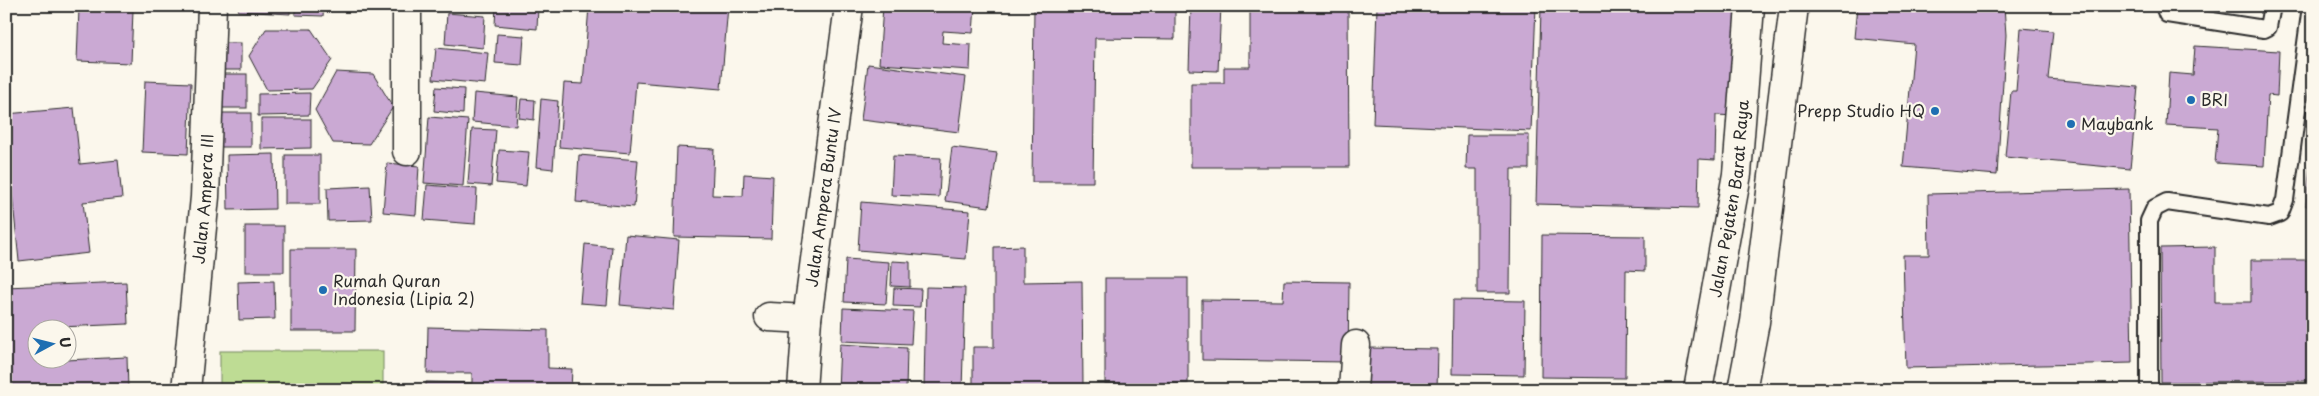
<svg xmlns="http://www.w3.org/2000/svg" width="2319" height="396" font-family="'Playpen Sans',sans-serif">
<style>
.green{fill:#bedc94;stroke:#748460}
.building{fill:#caa9d3;stroke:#2b2b2b}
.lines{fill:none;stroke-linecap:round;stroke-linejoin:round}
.service-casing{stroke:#2b2b2b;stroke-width:20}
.minor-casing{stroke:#2b2b2b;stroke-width:31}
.tertiary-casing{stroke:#2b2b2b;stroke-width:31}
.service{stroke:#fbf7ec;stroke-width:16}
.minor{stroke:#fbf7ec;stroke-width:28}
.tertiary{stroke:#fbf7ec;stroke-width:28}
.poi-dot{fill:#1f6fb2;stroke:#fbf7ec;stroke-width:2}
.labels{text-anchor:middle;stroke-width:4.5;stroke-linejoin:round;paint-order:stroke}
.poi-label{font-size:16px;fill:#2b2b2b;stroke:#fbf7ec;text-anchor:start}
.street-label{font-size:16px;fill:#2b2b2b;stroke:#fbf7ec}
</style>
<rect width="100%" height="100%" fill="#fbf7ec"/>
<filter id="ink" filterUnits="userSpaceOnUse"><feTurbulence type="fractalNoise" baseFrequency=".02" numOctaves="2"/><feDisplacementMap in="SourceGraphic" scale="10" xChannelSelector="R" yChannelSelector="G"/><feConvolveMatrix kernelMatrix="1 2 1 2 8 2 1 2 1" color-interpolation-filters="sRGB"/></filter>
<g filter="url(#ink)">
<rect class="green" x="220" y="351" width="163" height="39"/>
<g class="building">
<path d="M18,6H50V9Z"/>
<path d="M102,6H150V8Z"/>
<path d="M239,6H290V14L238,11Z"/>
<path d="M295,6H324L323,16L295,15Z"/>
<path d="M496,6H538L537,29L495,25Z"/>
<path d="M589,6H728L721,89L636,82L630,153L559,147L564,83L583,84Z"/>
<path d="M883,6H975L973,33L943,31L942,43L971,45L970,70L879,64Z"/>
<path d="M1034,6H1175V39L1095,38L1093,182H1032Z"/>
<path d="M1191,6H1221L1218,71L1189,70Z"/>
<path d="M1250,6H1348L1349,167H1191V83H1224V67H1250Z"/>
<path d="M1377,6H1536L1531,131L1373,124Z"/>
<path d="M1541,6H1737L1735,116L1716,115L1715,160L1699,159L1698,208L1536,204Z"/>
<path d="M1857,6H2004L2006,35L1997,175L1903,167L1914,44L1854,38Z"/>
<path d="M79,8L133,10L131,63L77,61Z"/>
<path d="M447,13L485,16L483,48L445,44Z"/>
<path d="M2021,28L2053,31L2048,79L2138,87L2130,169L2005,157L2011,91H2016Z"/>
<path d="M266,29H311L332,60L312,89L267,90L249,56Z"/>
<path d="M497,34L524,36L522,65L495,63Z"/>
<rect x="214" y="43" width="27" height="27"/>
<path d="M2195,46L2279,51L2277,96L2268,95L2264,166L2215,163L2218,128L2166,125L2169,73L2193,75Z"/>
<path d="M436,48L488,53L485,84L433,79Z"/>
<path d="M868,64L966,77L959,132L861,120Z"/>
<path d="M336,72L373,74L393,107L369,144L333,143L315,110Z"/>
<rect x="220" y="74" width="27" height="34"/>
<path d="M145,81L191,83L188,154L142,152Z"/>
<path d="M436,87L464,89L463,114L434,111Z"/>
<path d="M310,93L309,115L258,116V94Z"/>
<path d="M474,93L518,97L516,126L472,122Z"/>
<path d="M521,99L535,100L534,120L519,118Z"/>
<path d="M541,99L558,101L553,169L536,167Z"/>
<path d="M74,108L80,164L118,160L122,198L83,202L89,253L19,261L6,134V114Z"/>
<rect x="213" y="113" width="38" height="34"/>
<path d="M429,117L468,120L463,186L424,183Z"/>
<path d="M261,119H311V148L261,149Z"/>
<path d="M472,129L496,130L491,186L468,184Z"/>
<path d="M2313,131V206H2306Z"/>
<path d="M1467,135H1529V169H1511L1510,293H1477V169H1466Z"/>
<path d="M677,147L714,149L712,195L743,196L744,174L773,176L771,239L674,237Z"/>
<path d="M952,147L997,153L989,207L945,201Z"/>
<path d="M499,150L529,152L526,186L496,183Z"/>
<path d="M274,154L275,209L228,210L227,155Z"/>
<rect x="285" y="155" width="35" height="49"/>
<path d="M579,155L638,160L634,207L576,202Z"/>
<path d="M893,156L941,158L939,197L891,195Z"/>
<path d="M387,163L419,166L416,215L383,212Z"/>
<path d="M427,185L477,189L475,224L424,220Z"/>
<path d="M370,186L372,220L328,221L327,188Z"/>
<path d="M2129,189L2132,363L1906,368L1903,255H1929L1928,194Z"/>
<path d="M861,202L970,211L966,259L858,250Z"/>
<rect x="245" y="226" width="39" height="46"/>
<path d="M626,235L679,240L674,310L620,305Z"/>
<path d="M1542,235L1645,236V271L1626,270L1625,378L1541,377Z"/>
<path d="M585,244L612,247L607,305L580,303Z"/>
<path d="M1023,246V282L1082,281L1083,387H973V347H994V247Z"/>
<path d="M2215,247V302H2251V260H2313V381L2161,382L2160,248Z"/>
<path d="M291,249H356L355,331H291Z"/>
<path d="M846,259L889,262L886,304L844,302Z"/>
<path d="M892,261L910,262V287L891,286Z"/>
<rect x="1105" y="278" width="83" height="105"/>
<path d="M274,281L275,319L239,320L238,282Z"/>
<path d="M1284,281L1349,282L1348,362L1202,360V300L1283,301Z"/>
<path d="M126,282L128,324L38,328V358L66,360L127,357L128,390H6V287Z"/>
<path d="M926,287L965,288L962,390H924Z"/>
<path d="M894,288L921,289L920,307L893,306Z"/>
<path d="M1453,300L1525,301L1524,375L1452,374Z"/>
<path d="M843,308L913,311L911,344L842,341Z"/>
<path d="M428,327L548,330V368L572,369L571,390H426V382L472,383V373H427Z"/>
<path d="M840,344L907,348L906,390H838Z"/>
<path d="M1368,348L1438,349L1437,390H1367Z"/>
<path d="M1523,388L1554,390H1523Z"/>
</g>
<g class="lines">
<g class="service-casing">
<g id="service">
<path d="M2164,6L2167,14L2264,29L2268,27L2272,6"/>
<path d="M2149,390V221L2155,208L2167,202L2269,217L2280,213L2285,200L2311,6"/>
</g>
</g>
<g class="minor-casing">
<g id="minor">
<path d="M407,151V6"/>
<path d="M769,317L807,319"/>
<path id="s1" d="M186,390L205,197L212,6"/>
<path id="s2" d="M802,390L807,319L849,6"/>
<path d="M1353,390L1356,345"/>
</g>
</g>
<g class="tertiary-casing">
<g id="tertiary">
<path id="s3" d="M1698,390L1737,174L1750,6"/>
<path d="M1742,390L1755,322L1794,6"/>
</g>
</g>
<use href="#service" class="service"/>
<use href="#minor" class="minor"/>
<use href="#tertiary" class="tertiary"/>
</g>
</g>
<g class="poi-dot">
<circle cx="2191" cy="100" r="5"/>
<circle cx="1935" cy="111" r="5"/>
<circle cx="2071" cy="124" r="5"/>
<circle cx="323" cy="290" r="5"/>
</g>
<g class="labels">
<g class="poi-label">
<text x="2201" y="106">BRI</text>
<text x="1925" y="117" text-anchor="end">Prepp Studio HQ</text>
<text x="2081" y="130">Maybank</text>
<text x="333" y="287">Rumah Quran<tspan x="333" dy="18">Indonesia (Lipia 2)</tspan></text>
</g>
<g class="street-label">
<text dy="6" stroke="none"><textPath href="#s1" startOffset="192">Jalan Ampera III</textPath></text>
<text dy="6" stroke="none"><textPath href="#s2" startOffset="194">Jalan Ampera Buntu IV</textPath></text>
<text dy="6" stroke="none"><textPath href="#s3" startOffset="194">Jalan Pejaten Barat Raya</textPath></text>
</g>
</g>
<rect width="2319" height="396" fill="none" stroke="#fbf7ec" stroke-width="25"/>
<rect x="12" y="12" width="2294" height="371" fill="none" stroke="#2b2b2b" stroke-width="2" filter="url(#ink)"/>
<g transform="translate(52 344) rotate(83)"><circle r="24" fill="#fbf7ec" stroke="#a8a59f"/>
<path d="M0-4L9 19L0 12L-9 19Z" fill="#1f6fb2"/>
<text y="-8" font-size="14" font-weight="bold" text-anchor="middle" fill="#2b2b2b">U</text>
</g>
</svg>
